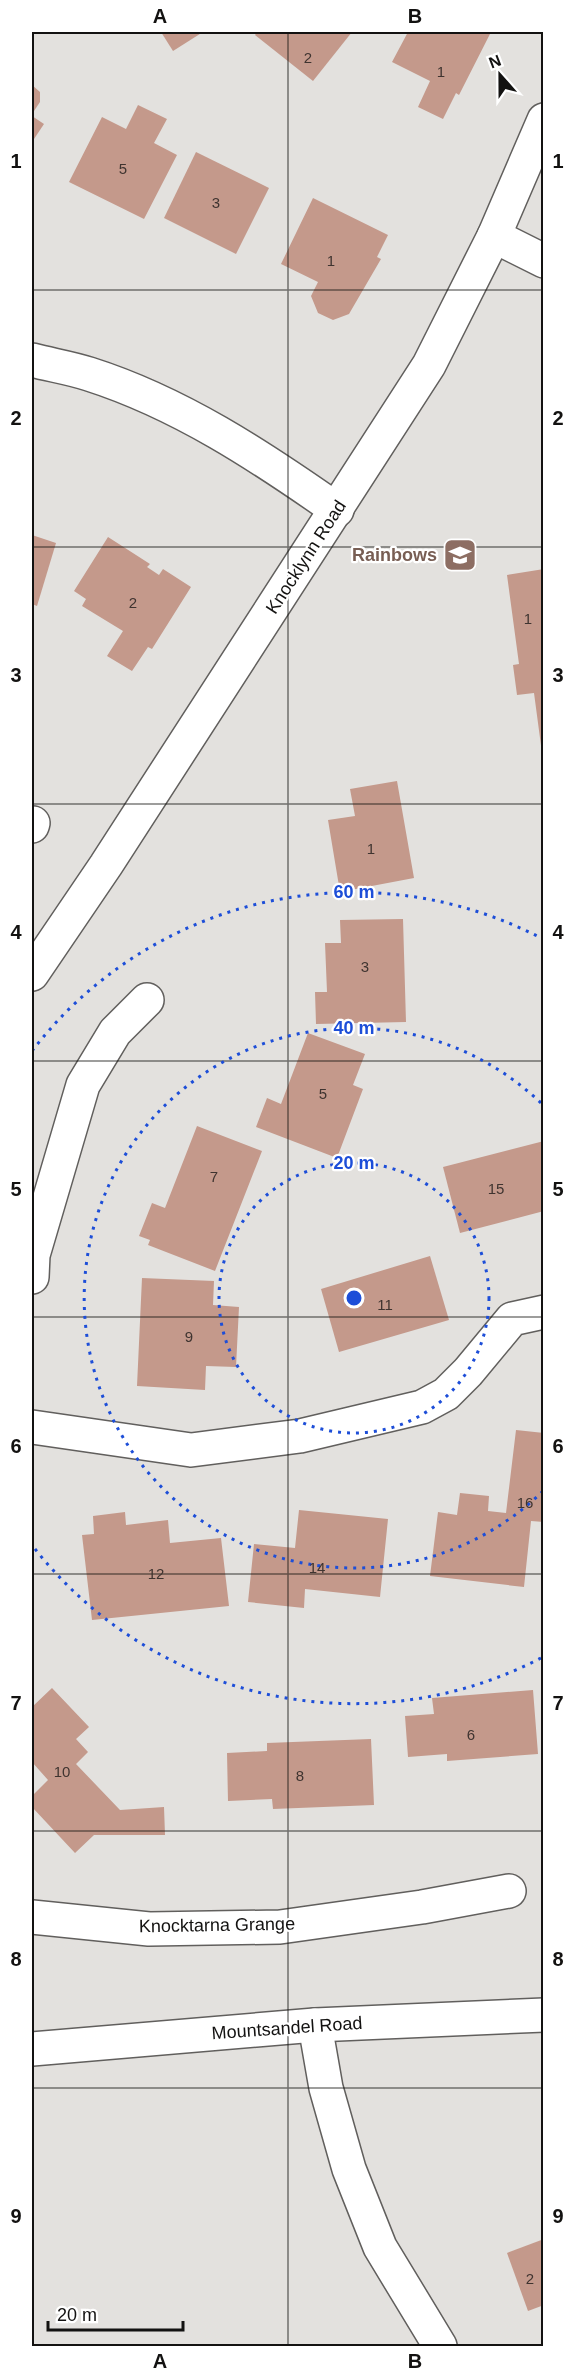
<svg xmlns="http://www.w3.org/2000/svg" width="575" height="2378" font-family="Arial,sans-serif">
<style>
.building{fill:#c4998b}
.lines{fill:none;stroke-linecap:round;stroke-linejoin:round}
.street-casing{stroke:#615f5d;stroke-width:36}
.secondary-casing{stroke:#615f5d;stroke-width:36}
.street{stroke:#fff;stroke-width:33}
.secondary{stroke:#fff;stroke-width:33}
.grid{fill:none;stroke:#131211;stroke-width:1.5;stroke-opacity:0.55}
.ring{fill:none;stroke:#1d4ed8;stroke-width:3;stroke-dasharray:3 6}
.labels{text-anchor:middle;stroke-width:4.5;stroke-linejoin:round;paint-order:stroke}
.number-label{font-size:15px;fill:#3f3430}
.education-label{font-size:18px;font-weight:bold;fill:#785e54;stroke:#fff;text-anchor:end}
.street-label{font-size:18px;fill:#131211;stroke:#fff}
.centre{fill:#1d4ed8;stroke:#fff;stroke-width:3}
.ring-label{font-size:18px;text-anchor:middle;font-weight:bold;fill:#1d4ed8;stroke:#fff;stroke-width:4.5;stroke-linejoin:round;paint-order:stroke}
.neatline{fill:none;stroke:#131211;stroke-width:2}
.grid-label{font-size:20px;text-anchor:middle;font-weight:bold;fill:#131211}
</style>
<rect width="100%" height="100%" fill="#e3e1de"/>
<g class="building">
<path d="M161,32H203L173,51Z"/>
<path d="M257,32H352L313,81L255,35Z"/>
<path d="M408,32H491L459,95L456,93L443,119L418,107L430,81L392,62Z"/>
<path d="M32,85L40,92V102L32,114Z"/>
<path d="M138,105L167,119L154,143L177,155L144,219L69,182L102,117L126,129Z"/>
<path d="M32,116L44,124L32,142Z"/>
<path d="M196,152L269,188L236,254L164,218Z"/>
<path d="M313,198L388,235L377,257L381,259L349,314L333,320L318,313L311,296L318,282L281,264Z"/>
<path d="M32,535L56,543L37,606L32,604Z"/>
<path d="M108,537L150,564L147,567L159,575L163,569L191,587L152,649L148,647L132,671L107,656L123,631L82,606L86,599L74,591Z"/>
<path d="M544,569V753H542L534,693L517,695L513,665L519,664L507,575Z"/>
<path d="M397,781L414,878L340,892L328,820L355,816L350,789Z"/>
<path d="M403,919L406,1022L316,1024L315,992H327L325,943H341L340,920Z"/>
<path d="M308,1033L365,1054L353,1085L363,1089L337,1158L256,1127L267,1098L281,1104Z"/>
<path d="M197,1126L262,1151L215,1271L148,1245L150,1240L139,1236L152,1203L165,1208Z"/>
<path d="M544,1141V1211L460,1233L443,1167Z"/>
<path d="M430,1256L449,1320L339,1352L321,1289Z"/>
<path d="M142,1278L214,1281L213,1305L239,1307L236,1367L206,1366L205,1390L137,1386Z"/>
<path d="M516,1430L544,1433V1522L531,1521L524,1587L430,1576L438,1512L457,1515L460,1493L489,1496L488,1511L506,1513Z"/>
<path d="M299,1510L388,1519L380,1597L305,1589L304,1608L248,1602L254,1544L295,1548Z"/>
<path d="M125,1512L126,1525L168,1520L170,1543L221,1538L229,1606L92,1620L82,1535L94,1534L93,1516Z"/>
<path d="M52,1688L89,1727L76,1739L88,1752L76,1764L120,1810L164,1807L165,1835H94L75,1853L32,1807V1796L48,1780L32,1762V1707Z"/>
<path d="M533,1690L538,1754L447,1761V1754L408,1757L405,1716L434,1714L432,1698Z"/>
<path d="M371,1739L374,1805L273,1809L272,1799L228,1801L227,1753L267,1751V1743Z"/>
<path d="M544,2239V2305L528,2311L507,2253Z"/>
</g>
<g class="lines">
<g class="street-casing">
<g id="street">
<path d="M494,236L544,261"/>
<path d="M32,360C51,365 71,368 89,374C180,403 260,456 337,510"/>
<path d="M32,826L33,823"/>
<path d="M32,1277L33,1255L83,1085L115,1032L147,1000"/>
<path d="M32,1427L191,1450L300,1436L422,1407L446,1394L468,1372L512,1319L544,1312"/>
<path d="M32,1917L149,1929L280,1927L422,1907L509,1891"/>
<path d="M315,2025L326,2088L349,2169L380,2247L440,2346"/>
</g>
</g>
<g class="secondary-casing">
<g id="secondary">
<path d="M32,974L106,865L429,365L494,236L544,120"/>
<path d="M32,2049L315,2025L544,2015"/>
</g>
</g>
<use href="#street" class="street"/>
<use href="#secondary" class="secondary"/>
</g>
<path class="grid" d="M288,32V2346M32,290H544M32,547H544M32,804H544M32,1061H544M32,1317H544M32,1574H544M32,1831H544M32,2088H544"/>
<g class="ring">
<circle cx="354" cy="1298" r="135"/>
<path d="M543 1491A270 270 0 1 1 543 1105"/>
<path d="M541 1658A406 406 0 0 1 32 1545M32 1051A406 406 0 0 1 541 938"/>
</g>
<defs>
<g id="school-square" transform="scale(1.725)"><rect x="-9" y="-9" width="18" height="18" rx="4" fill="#8d6e63" stroke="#fff"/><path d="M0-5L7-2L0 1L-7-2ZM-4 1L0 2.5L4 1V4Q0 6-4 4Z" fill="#fff"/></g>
</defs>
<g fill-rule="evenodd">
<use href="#school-square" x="460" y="555"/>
</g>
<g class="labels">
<g class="number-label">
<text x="308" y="63">2</text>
<text x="441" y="77">1</text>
<text x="123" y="174">5</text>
<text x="216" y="208">3</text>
<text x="331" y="266">1</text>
<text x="133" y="608">2</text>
<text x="528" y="624">1</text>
<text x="371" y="854">1</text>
<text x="365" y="972">3</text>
<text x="323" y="1099">5</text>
<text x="214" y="1182">7</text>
<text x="496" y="1194">15</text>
<text x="385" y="1310">11</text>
<text x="189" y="1342">9</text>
<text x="525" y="1508">16</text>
<text x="317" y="1573">14</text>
<text x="156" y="1579">12</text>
<text x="471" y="1740">6</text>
<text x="62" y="1777">10</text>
<text x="300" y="1781">8</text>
<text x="530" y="2284">2</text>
</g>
<g class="education-label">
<text x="437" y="561">Rainbows</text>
</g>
<g class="street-label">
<text transform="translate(306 557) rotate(-57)" y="6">Knocklynn Road</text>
<text transform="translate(217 1925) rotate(-1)" y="6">Knocktarna Grange</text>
<text transform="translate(287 2028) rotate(-4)" y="6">Mountsandel Road</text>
</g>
</g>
<circle cx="354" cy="1298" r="9" class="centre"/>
<g class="ring-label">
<text x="354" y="898">60 m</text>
<text x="354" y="1034">40 m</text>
<text x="354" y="1169">20 m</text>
</g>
<rect width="575" height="2378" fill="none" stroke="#ffffff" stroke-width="66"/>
<g transform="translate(500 75) rotate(339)" stroke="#ffffff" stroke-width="4.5" paint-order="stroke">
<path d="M0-4.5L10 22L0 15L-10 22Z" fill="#131211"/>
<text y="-9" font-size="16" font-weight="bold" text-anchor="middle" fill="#131211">N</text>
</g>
<path d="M48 2321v9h135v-9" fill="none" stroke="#131211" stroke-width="3"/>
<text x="57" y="2321" font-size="18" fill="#131211" stroke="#ffffff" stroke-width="4.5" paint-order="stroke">20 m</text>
<rect x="33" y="33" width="509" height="2312" class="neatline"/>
<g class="grid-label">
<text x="160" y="23">A</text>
<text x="415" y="23">B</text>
<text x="16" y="168">1</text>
<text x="558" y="168">1</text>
<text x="16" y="425">2</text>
<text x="558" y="425">2</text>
<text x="16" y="682">3</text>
<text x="558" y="682">3</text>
<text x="16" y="939">4</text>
<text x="558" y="939">4</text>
<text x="16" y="1196">5</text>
<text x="558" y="1196">5</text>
<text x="16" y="1453">6</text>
<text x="558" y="1453">6</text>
<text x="16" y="1710">7</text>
<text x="558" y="1710">7</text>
<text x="16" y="1966">8</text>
<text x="558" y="1966">8</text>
<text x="16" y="2223">9</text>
<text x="558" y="2223">9</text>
<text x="160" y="2368">A</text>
<text x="415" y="2368">B</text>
</g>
</svg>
